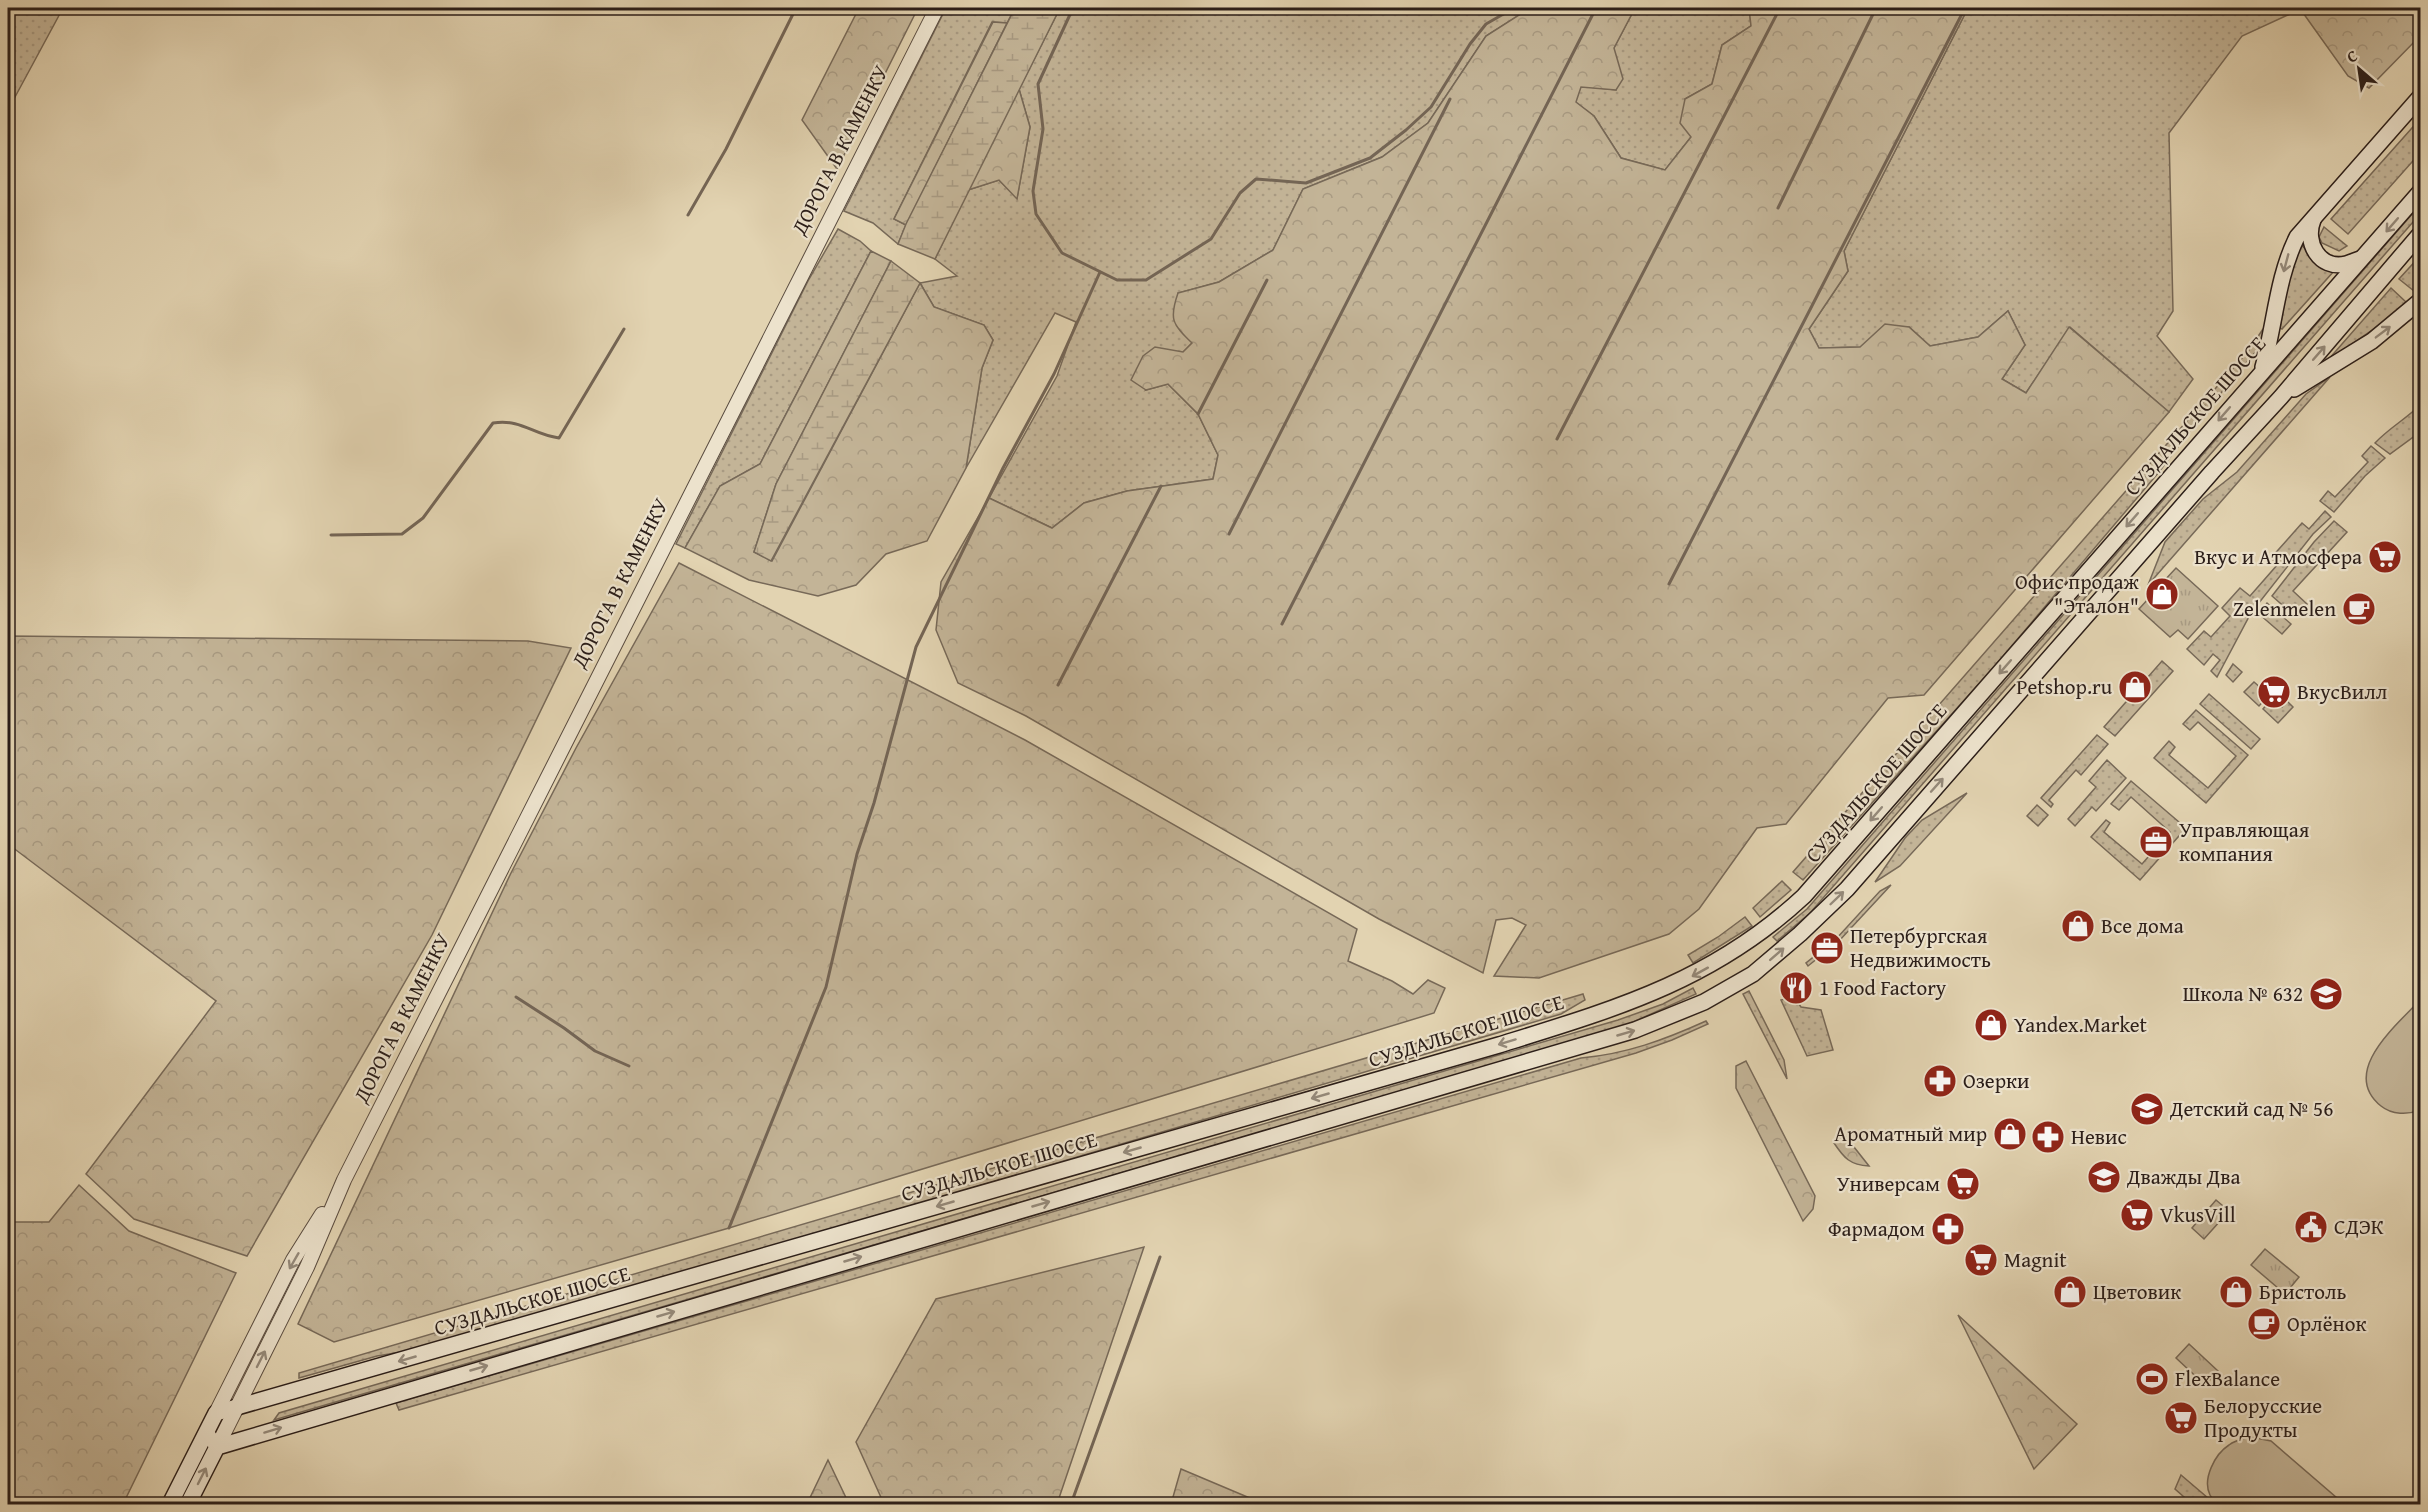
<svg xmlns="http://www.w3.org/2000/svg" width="2428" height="1512" font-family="'Gentium Book Plus',serif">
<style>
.grass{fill:url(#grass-dots);stroke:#776958;stroke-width:1.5}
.forest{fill:url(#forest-crowns);stroke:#776958;stroke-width:1.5}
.wetland{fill:url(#wetland-marsh);stroke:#776958;stroke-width:1.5}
.park{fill:url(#park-tufts);stroke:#776958;stroke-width:1.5}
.pitch{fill:#c3b497;stroke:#776958;stroke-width:1.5}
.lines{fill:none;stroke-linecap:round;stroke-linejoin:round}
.stream{stroke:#746555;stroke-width:3}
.tertiary-casing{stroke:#594b3f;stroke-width:16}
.secondary-casing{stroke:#2b1e19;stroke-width:18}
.tertiary{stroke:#ece2cc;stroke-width:14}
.secondary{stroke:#ece2cc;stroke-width:15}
.oneway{stroke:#958a7b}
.labels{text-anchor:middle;stroke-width:4.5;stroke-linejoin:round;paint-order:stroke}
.street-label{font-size:21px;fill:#2b1e19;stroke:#ece2cc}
.poi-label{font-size:21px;fill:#2b1e19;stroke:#ece2cc;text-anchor:start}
</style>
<defs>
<pattern id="grass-dots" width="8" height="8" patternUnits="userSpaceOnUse" patternTransform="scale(1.5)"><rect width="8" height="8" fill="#c3b497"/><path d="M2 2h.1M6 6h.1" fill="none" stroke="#a89a82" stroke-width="1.8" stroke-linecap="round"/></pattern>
<pattern id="forest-crowns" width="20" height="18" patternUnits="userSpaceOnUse" patternTransform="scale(1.5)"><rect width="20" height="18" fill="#c3b497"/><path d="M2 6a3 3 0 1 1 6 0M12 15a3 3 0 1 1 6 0" fill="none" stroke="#a89a82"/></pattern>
<pattern id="wetland-marsh" width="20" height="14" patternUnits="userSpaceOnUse" patternTransform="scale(1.5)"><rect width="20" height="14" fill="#c3b497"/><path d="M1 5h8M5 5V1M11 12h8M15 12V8" fill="none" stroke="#a89a82"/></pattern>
<pattern id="park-tufts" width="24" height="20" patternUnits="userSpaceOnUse" patternTransform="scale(1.5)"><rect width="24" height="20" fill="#c3b497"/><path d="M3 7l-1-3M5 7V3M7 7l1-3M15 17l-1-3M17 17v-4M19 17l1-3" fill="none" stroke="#a89a82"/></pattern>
</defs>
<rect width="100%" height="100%" fill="#e2d3b1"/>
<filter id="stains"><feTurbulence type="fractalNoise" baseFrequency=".00333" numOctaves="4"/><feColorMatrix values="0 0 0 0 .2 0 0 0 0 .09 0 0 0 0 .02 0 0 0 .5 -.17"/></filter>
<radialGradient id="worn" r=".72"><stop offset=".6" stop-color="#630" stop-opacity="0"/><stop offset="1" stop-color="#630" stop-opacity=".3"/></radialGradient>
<g class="grass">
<path d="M8,8H63L8,110Z"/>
<path d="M946,8H1015L1007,23L992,22L894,219L906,225L898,244L873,223L844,211Z"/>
<path d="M1060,8H1530L1486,36L1428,123L1382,157L1303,189L1273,250L1219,282L1178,293L1192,343L1146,390L1168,384L1198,414L1218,455L1213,479L1127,491L1084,503L1052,528L989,498L1057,376L1076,322L1055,313L966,468L982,368L993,340L984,325L934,307L920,283L957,276L935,259L968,190L999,180L1017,198L1030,127L1019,89Z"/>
<path d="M1635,8H1749L1751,26L1722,45L1712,84L1685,99L1691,137L1665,170L1621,158L1594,116L1575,102L1581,86L1616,90L1614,48Z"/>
<path d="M1968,8H2303L2242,36L2169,133L2173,311L2157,336L2193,379L2169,412L2070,327L2026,393L2002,379L2025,345L2008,311L1978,337L1930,346L1909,327L1861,347L1819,348L1809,329L1848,271L1844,251Z"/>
<path d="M2420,119V153L2348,234L2331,219Z"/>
<path d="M2420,205V214L1810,913L1777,941L1773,937L1807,909Z"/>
<path d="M2324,227L2347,246L2339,251L2322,243L2319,237Z"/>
<path d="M838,229L860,241L871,251L760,464L720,486L685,548L676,544L809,279Z"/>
<path d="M2302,246L2334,271L2282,329L2280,328L2292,259Z"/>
<path d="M2420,256V284L2414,291L2399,279Z"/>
<path d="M2391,288L2407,303L2384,322L2328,360Z"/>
<path d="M2263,329L2262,339L2258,349L2195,424L2159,472L1993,668L1803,880L1793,872L2249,350Z"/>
<path d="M2330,377L2148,585L2165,542L2203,499L2237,472L2306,394Z"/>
<path d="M2420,405V432L2390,454L2375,443C2389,428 2406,419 2420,405Z"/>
<path d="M2371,446L2385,458L2365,476L2334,512L2320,501L2328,491L2335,497L2368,462L2362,456Z"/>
<path d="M2325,511L2331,517L2313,534L2251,613L2217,677L2211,671L2220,660L2213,654L2204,665L2187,649L2204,631L2211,637L2230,616L2222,608L2240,588L2250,596L2278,564L2271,558L2302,523L2309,529Z"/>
<path d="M2334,521L2347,532L2293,591L2307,604L2296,617L2272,596L2314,542Z"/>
<path d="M2267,603L2291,624L2282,634L2259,614Z"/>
<path d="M2162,661L2173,671L2115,736L2104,727Z"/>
<path d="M2233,664L2242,672L2233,682L2226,675Z"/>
<path d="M2254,682L2269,695L2259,706L2244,692Z"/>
<path d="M2209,694L2260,739L2251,749L2200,704Z"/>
<path d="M2272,698L2282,707L2287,701L2293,707L2278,723L2263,709Z"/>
<path d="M2196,710L2248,755L2206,803L2154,758L2169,741L2175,747L2169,755L2208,788L2236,756L2198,722L2190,730L2183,724Z"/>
<path d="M2097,735L2108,744L2081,775L2076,770L2049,800L2053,804L2051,807L2041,798Z"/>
<path d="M2107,760L2126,778L2096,811L2092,807L2075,826L2068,819L2096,787L2089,781Z"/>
<path d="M2131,781L2186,828L2140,880L2091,837L2106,820L2110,823L2104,832L2142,864L2170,832L2131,797L2119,810L2111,804Z"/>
<path d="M1967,793L1900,866L1875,882L1905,838L1922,820Z"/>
<path d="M2037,805L2048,815L2038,826L2027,816Z"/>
<path d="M1782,881L1791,890L1760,917L1753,908Z"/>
<path d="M1891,885L1839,941L1808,966L1806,963L1836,939L1880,891Z"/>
<path d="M1745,917L1752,926L1693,963L1688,955L1718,937Z"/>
<path d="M1693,988L1696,994L1624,1026L274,1420L279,1413L1618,1020L1663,1004Z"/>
<path d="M1749,991L1784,1060L1787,1079L1743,994Z"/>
<path d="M1583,994L1585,1000L1561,1014L438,1346L377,1356L299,1378V1373Z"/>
<path d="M1794,997L1801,1007L1821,1010L1833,1050L1807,1056L1781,1000Z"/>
<path d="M1706,1021L1708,1024L1672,1040L1636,1053L399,1410L396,1403L1581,1058C1626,1054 1664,1040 1706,1021Z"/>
<path d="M2181,1475L2215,1504H2192L2175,1489Z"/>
</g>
<g class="forest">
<path d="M859,8H918L837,169L802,120Z"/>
<path d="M1530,8H1635L1614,48L1623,79L1616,90L1581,87L1576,102L1594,116L1621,158L1665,170L1691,137L1680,123L1685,99L1712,84L1722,45L1751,26L1749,8H1968L1844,251L1848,271L1809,329L1819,348L1860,347L1885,324L1909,327L1930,346L1978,337L2008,311L2025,345L2002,379L2026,393L2069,327L2169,412L1924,695L1888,698L1786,824L1757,828L1699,909L1669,934L1539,978L1494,976L1526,925L1512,918L1496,920L1483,973L1379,919L1026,716L958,683L936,630L941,582L989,498L1052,528L1084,503L1127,491L1213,479L1218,455L1198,414L1168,384L1146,390L1131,380L1143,356L1155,347L1183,352L1192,343C1172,324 1169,319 1178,293L1219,282L1273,250L1303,189L1382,157L1428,123L1486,36Z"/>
<path d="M2303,8H2420V36L2369,88L2348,76L2301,10Z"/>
<path d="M993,22L1007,23L906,225L894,219Z"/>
<path d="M1019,89L1030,127L1017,199L999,180L968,190Z"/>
<path d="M871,251L891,261L776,484L754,552L772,561L920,283L934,307L984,325L993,340L982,368L966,468L927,541L886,554L856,585L818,596L749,580L685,548L720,486L760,464Z"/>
<path d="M679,563L1025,740L1357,929L1348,961L1392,981L1413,994L1428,980L1445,988L1434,1013L729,1228L334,1342L298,1324L511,873L576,748Z"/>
<path d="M8,636L528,641L571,648L432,935L247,1256L134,1219L86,1174L216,1001L8,844Z"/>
<path d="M1746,1061L1815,1196L1813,1209L1803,1221L1736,1088V1066Z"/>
<path d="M1838,1134L1846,1137L1869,1166C1850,1165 1844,1158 1834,1143Z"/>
<path d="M79,1185L129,1231L236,1273L123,1504H8V1222H49Z"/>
<path d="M1144,1247L1057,1504H884L856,1442L936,1299Z"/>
<path d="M1958,1315L2077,1424L2034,1469Z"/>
<path d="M828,1460L849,1504H807Z"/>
<path d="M1181,1469L1264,1504H1171Z"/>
</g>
<g class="wetland">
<path d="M1015,8H1060L935,259L898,244L906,224Z"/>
<path d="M891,261L920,283L771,561L754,552L776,484Z"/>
</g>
<g class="park">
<path d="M2176,568L2218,606L2188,639L2178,630L2170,637L2139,609L2149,598L2159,607L2174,590L2164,581Z"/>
<path d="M2216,1200L2229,1211L2204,1239L2192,1228Z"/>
<path d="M2265,1249L2299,1277L2285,1294L2251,1265Z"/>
<path d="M2189,1344L2218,1371L2205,1385L2176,1358Z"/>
</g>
<g class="pitch">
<path d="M2420,1000V1110C2408,1115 2392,1115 2381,1106C2339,1072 2397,1025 2420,1000Z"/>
<path d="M2251,1437L2271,1441L2344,1504H2220C2217,1502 2212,1499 2210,1495C2202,1479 2215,1454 2229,1445C2235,1440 2243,1439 2251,1437Z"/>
</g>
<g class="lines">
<g class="stream">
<path d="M1073,8L1038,84L1043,129L1033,191L1036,214L1062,253L1117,280H1146L1211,239L1240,193L1256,179L1306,183L1370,158L1406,130L1431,107L1470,44L1486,24L1514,8"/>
<path d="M1778,208L1876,8"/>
<path d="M688,215L726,149L796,8"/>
<path d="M1198,414L1267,280"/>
<path d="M1557,439L1780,8"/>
<path d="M1229,534L1450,99"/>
<path d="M331,535L402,534L423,518L493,423C523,419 531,434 559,438L624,329"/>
<path d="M1669,584L1965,8"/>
<path d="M1282,624L1596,8"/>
<path d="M1058,685L1161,486"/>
<path d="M516,997L564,1028L595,1051L629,1066"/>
<path d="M729,1228L826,987L857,854L874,803L916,647L1003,468L1054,374L1100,272"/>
<path d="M1071,1504L1160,1257"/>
</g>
<g class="tertiary-casing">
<g id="tertiary">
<path d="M216,1413L293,1260L322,1214"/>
<path d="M207,1433L217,1447L307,1267L344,1180L937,8"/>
</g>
</g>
<g class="secondary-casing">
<g id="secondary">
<path d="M2313,220C2304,242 2319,270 2346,264C2351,263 2356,260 2360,259"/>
<path d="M2263,367C2275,324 2277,277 2297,237L2420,97"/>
<path d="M2294,389L2372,341L2420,301"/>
<path d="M170,1504L216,1413L1499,1045C1615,1009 1713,981 1804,896L2420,192"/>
<path d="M188,1504L217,1447L1635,1030L1704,1002L1753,974L1800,934L1847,889L2212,472L2281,397L2420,234"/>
</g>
</g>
<use href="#tertiary" class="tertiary"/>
<use href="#secondary" class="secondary"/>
</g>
<defs><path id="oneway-shaft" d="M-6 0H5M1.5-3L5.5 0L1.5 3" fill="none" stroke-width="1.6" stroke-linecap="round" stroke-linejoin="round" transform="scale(1.5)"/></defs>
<g class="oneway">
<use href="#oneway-shaft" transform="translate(2392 225) rotate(131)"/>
<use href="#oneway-shaft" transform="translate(2286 263) rotate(105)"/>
<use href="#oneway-shaft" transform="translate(2383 332) rotate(-37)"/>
<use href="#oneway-shaft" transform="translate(2319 353) rotate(-49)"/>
<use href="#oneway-shaft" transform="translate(2224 414) rotate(131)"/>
<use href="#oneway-shaft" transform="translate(2132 520) rotate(131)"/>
<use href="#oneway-shaft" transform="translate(2005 667) rotate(131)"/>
<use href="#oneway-shaft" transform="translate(1937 785) rotate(-48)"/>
<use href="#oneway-shaft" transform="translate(1876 814) rotate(131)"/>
<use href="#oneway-shaft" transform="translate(1837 898) rotate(-44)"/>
<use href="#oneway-shaft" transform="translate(1777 954) rotate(-41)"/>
<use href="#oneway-shaft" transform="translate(1700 972) rotate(151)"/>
<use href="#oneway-shaft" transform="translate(1626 1033) rotate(-16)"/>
<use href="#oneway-shaft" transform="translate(1507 1042) rotate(163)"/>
<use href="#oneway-shaft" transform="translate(1320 1096) rotate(164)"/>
<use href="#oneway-shaft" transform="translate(1132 1150) rotate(164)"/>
<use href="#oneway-shaft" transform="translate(945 1204) rotate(164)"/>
<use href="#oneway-shaft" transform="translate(1041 1204) rotate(-16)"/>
<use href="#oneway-shaft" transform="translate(853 1259) rotate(-16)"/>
<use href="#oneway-shaft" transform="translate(294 1261) rotate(120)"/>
<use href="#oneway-shaft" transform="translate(666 1314) rotate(-16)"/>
<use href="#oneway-shaft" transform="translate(261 1359) rotate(-63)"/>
<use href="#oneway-shaft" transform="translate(407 1359) rotate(164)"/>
<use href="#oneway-shaft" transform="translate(479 1368) rotate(-16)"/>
<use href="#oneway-shaft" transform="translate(273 1430) rotate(-17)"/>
<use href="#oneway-shaft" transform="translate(202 1476) rotate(-63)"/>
</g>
<defs>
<g id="supermarket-disc" transform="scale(1.725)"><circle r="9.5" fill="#8f2418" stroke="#ece2cc"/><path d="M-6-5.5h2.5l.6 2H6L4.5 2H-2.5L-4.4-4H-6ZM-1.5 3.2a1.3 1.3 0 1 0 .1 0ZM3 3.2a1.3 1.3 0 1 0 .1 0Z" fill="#fff"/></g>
<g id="shop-disc" transform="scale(1.725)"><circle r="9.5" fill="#8f2418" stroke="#ece2cc"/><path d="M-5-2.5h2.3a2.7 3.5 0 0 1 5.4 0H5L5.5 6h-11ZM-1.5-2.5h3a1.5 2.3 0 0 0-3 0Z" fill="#fff"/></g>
<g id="cafe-disc" transform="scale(1.725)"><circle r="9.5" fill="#8f2418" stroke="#ece2cc"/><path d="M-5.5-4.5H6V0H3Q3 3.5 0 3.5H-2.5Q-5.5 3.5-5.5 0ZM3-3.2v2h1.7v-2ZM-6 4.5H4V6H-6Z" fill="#fff"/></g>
<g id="office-disc" transform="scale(1.725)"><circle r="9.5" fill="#8f2418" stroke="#ece2cc"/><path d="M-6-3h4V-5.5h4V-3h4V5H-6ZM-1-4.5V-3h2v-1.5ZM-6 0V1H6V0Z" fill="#fff"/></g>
<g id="restaurant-disc" transform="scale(1.725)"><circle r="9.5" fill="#8f2418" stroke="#ece2cc"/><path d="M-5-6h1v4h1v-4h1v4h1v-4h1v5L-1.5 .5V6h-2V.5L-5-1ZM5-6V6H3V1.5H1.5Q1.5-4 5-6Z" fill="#fff"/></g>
<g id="school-disc" transform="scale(1.725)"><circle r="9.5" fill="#8f2418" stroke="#ece2cc"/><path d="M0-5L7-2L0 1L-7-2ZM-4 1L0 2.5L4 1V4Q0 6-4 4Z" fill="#fff"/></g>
<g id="pharmacy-disc" transform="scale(1.725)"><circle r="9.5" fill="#8f2418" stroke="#ece2cc"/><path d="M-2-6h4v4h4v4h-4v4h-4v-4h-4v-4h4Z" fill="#fff"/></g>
<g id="civic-disc" transform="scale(1.725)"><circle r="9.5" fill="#8f2418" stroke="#ece2cc"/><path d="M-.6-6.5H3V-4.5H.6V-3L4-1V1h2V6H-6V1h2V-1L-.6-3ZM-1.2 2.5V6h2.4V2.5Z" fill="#fff"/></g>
<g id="stadium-disc" transform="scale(1.725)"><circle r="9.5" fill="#8f2418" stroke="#ece2cc"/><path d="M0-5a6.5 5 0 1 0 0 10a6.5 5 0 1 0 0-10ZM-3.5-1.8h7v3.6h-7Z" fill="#fff"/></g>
</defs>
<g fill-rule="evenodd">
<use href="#supermarket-disc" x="2385" y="557"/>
<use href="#shop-disc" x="2162" y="594"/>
<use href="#cafe-disc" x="2359" y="609"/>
<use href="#shop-disc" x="2135" y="687"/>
<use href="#supermarket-disc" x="2274" y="692"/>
<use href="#office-disc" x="2156" y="842"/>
<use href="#shop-disc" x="2078" y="926"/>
<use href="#office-disc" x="1827" y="948"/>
<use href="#restaurant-disc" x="1796" y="988"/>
<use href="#school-disc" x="2326" y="994"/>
<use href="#shop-disc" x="1991" y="1025"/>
<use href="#pharmacy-disc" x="1940" y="1081"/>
<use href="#school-disc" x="2147" y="1109"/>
<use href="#shop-disc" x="2010" y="1134"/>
<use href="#pharmacy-disc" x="2048" y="1137"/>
<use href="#school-disc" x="2104" y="1177"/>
<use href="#supermarket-disc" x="1963" y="1184"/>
<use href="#supermarket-disc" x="2137" y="1215"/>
<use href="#civic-disc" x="2311" y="1227"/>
<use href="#pharmacy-disc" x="1948" y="1229"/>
<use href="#supermarket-disc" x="1981" y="1260"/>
<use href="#shop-disc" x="2070" y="1292"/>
<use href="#shop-disc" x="2236" y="1292"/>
<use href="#cafe-disc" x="2264" y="1324"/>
<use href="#stadium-disc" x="2152" y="1379"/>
<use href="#supermarket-disc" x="2181" y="1418"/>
</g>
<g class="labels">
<g class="street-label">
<text transform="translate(840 150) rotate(-63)" y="7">ДОРОГА В КАМЕНКУ</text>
<text transform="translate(2195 416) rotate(-49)" y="7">СУЗДАЛЬСКОЕ ШОССЕ</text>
<text transform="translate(620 583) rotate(-63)" y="7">ДОРОГА В КАМЕНКУ</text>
<text transform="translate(1876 783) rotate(-49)" y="7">СУЗДАЛЬСКОЕ ШОССЕ</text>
<text transform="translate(402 1018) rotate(-63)" y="7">ДОРОГА В КАМЕНКУ</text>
<text transform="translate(1466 1031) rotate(-17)" y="7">СУЗДАЛЬСКОЕ ШОССЕ</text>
<text transform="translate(999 1167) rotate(-16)" y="7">СУЗДАЛЬСКОЕ ШОССЕ</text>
<text transform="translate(532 1301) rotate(-16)" y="7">СУЗДАЛЬСКОЕ ШОССЕ</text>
</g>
<g class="poi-label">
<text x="2362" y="564" text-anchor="end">Вкус и Атмосфера</text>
<text x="2139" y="589" text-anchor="end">Офис продаж<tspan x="2139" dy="24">"Эталон"</tspan></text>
<text x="2336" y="616" text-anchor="end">Zelenmelen</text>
<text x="2112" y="694" text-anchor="end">Petshop.ru</text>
<text x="2297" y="699">ВкусВилл</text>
<text x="2179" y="837">Управляющая<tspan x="2179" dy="24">компания</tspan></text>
<text x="2101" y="933">Все дома</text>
<text x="1850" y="943">Петербургская<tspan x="1850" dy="24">Недвижимость</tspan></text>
<text x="1819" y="995">1 Food Factory</text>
<text x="2303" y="1001" text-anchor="end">Школа № 632</text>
<text x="2014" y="1032">Yandex.Market</text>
<text x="1963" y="1088">Озерки</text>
<text x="2170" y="1116">Детский сад № 56</text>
<text x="1987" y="1141" text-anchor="end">Ароматный мир</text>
<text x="2071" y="1144">Невис</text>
<text x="2127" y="1184">Дважды Два</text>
<text x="1940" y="1191" text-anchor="end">Универсам</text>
<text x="2160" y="1222">VkusVill</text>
<text x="2334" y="1234">СДЭК</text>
<text x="1925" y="1236" text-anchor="end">Фармадом</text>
<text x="2004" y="1267">Magnit</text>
<text x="2093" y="1299">Цветовик</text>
<text x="2259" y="1299">Бристоль</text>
<text x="2287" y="1331">Орлёнок</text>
<text x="2175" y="1386">FlexBalance</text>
<text x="2204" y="1413">Белорусские<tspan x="2204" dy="24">Продукты</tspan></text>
</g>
</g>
<rect width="2428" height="1512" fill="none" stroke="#e2d3b1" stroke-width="30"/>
<rect x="9" y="9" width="2410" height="1494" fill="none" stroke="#2b1e19" stroke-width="3"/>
<rect x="15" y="15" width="2398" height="1482" fill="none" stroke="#2b1e19" stroke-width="1.5"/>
<g transform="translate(2359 69) rotate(331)" stroke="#ece2cc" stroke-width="4.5" paint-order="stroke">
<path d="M0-4.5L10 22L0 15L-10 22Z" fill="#2b1e19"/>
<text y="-9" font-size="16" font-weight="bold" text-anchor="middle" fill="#2b1e19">С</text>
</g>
<rect width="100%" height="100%" filter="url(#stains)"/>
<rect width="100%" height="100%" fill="url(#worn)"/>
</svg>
